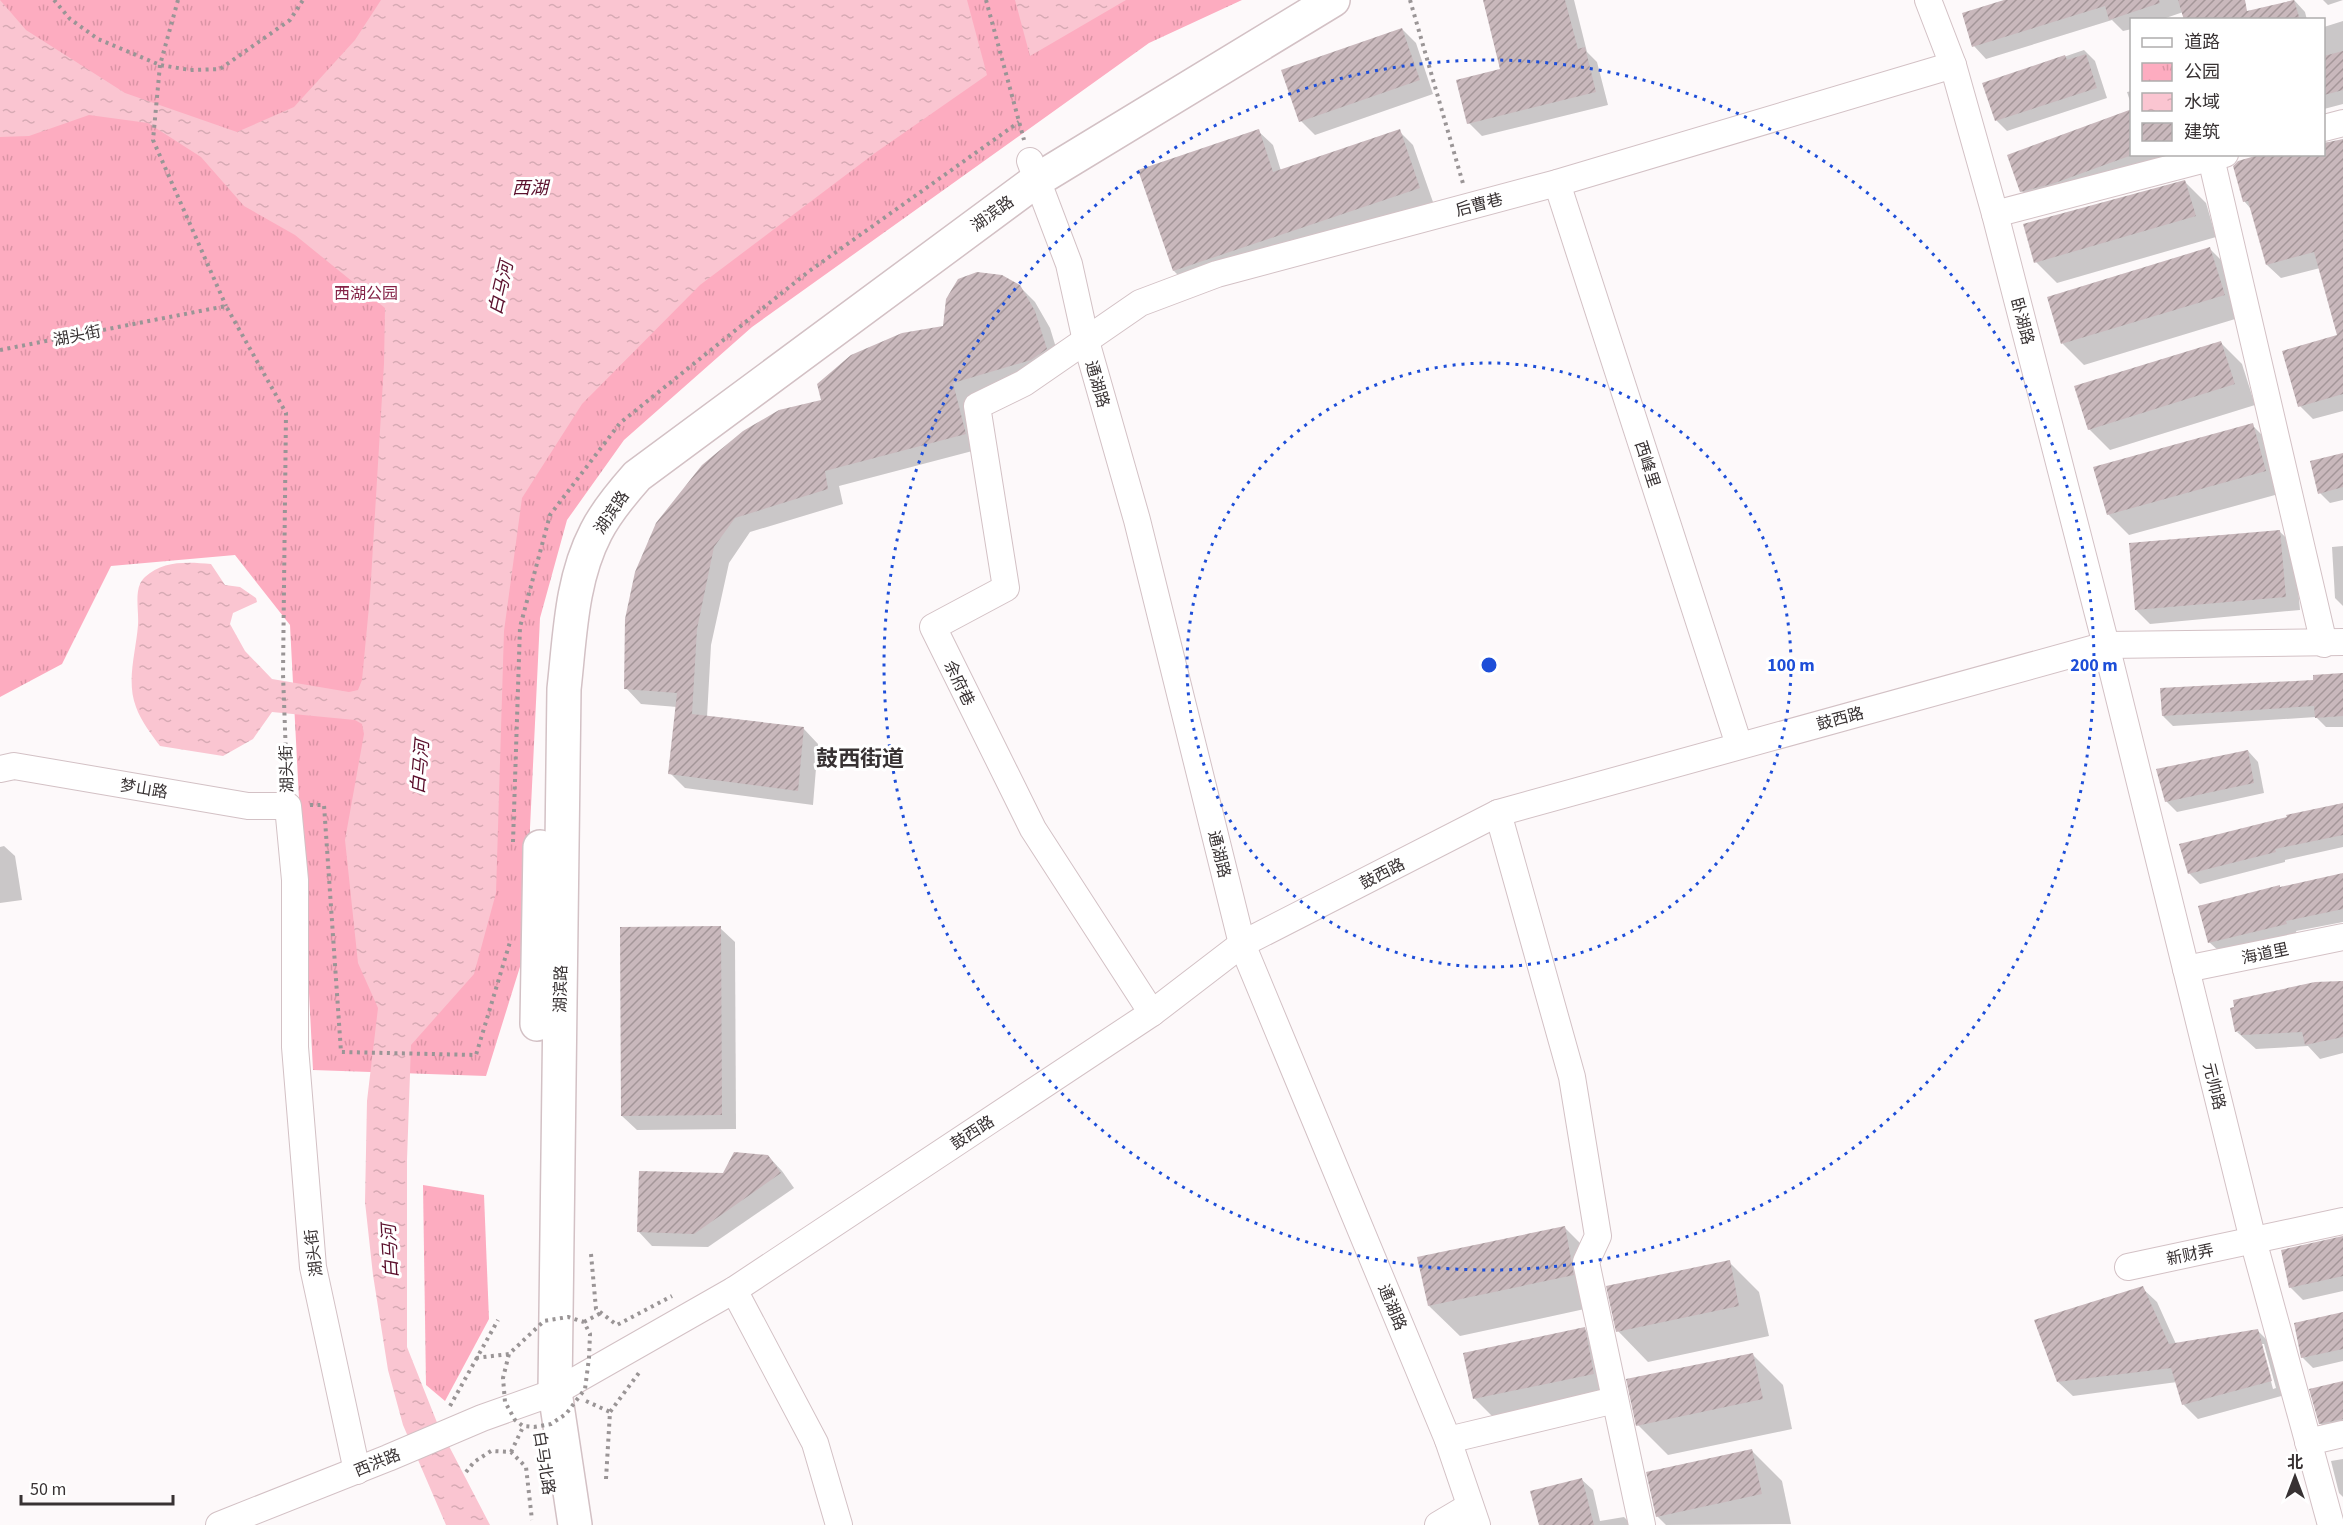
<svg xmlns="http://www.w3.org/2000/svg" width="2343" height="1525" font-family="'Source Sans 3','Noto Sans SC',sans-serif">
<style>
.park{fill:url(#park-tufts)}
.water{fill:url(#water-ripples)}
.shadow{fill:#0003;fill-rule:evenodd}
.building{fill:url(#building-hatch)}
.lines{fill:none;stroke-linecap:round;stroke-linejoin:round}
.minor-casing{stroke:#d3c1c5;stroke-width:28}
.major-casing{stroke:#d3c1c5;stroke-width:36}
.path{stroke:#9a9596;stroke-width:4;stroke-dasharray:3 4.5;stroke-linecap:butt}
.minor{stroke:#fff;stroke-width:26}
.major{stroke:#fff;stroke-width:33}
.path-bridge{stroke:#9a9596;stroke-width:4;stroke-dasharray:3 4.5;stroke-linecap:butt}
.ring{fill:none;stroke:#1d4ed8;stroke-width:3;stroke-dasharray:3 6}
.labels{text-anchor:middle;stroke-width:6;stroke-linejoin:round;paint-order:stroke}
.street-label{font-size:16px;fill:#383233;stroke:#fff}
.park-label{font-size:16px;fill:#842246;stroke:#fff}
.water-label{font-size:18px;font-style:italic;fill:#5b102d;stroke:#fff}
.district-label{font-size:22px;font-weight:bold;fill:#383233;stroke:#fff}
.centre{fill:#1d4ed8;stroke:#fff;stroke-width:3}
.ring-label{font-size:18px;text-anchor:middle;font-weight:bold;fill:#1d4ed8;stroke:#fff;stroke-width:6;stroke-linejoin:round;paint-order:stroke}
</style>
<defs>
<pattern id="park-tufts" width="24" height="20" patternUnits="userSpaceOnUse" patternTransform="scale(1.5)"><rect width="24" height="20" fill="#fdacc0"/><path d="M3 7l-1-3M5 7V3M7 7l1-3M15 17l-1-3M17 17v-4M19 17l1-3" fill="none" stroke="#da94a5"/></pattern>
<pattern id="water-ripples" width="26" height="14" patternUnits="userSpaceOnUse" patternTransform="scale(1.5)"><rect width="26" height="14" fill="#fac5d1"/><path d="M2 4q2-2 4 0t4 0M15 11q2-2 4 0t4 0" fill="none" stroke="#d7aab4"/></pattern>
<pattern id="building-hatch" width="6" height="6" patternUnits="userSpaceOnUse" patternTransform="scale(1.5)"><rect width="6" height="6" fill="#c9b8bc"/><path d="M-1 1l2-2M0 6l6-6M5 7l2-2" fill="none" stroke="#a49699"/></pattern>
</defs>
<rect width="100%" height="100%" fill="#fdf9fa"/>
<g class="park">
<path d="M0,0H1242L1149,43L752,327L624,440L567,520L540,618L524,954L486,1076L313,1070L290,625L235,555L111,566L62,664L0,697Z"/>
<path d="M423,1185L484,1195L489,1319L445,1401L426,1385Z"/>
</g>
<g class="water">
<path d="M0,0L26,30L125,93L237,132L294,107L355,40L381,0H967L987,75L875,153L700,285L582,404L522,498L504,631L496,893L474,974L411,1045L407,1160V1347L438,1425L490,1525H446L403,1425L388,1370L373,1275L365,1202L367,1101L378,1008L358,963L345,840L364,734L362,724L355,720L272,712L253,739L223,756L160,746C151,734 141,721 136,707C126,681 136,652 138,625C139,613 135,595 140,584C141,581 143,579 145,577C163,560 189,562 211,564L225,585L240,587L256,598L257,602L233,613L230,624L245,651L272,679L349,692L358,690L362,680L370,596L384,364L385,308L295,235L244,206L201,157L148,123L89,115L29,136L0,137Z"/>
<path d="M1015,0H1126L1030,56Z"/>
</g>
<g class="shadow">
<path d="M1484,0H1574L1587,52L1597,62L1608,105L1482,136L1469,123L1502,70Z"/>
<path d="M2009,0H2236L2189,10L2160,20H2132V29L2123,31L2112,20L1986,59L1974,46Z"/>
<path d="M2294,0L2305,12L2307,20H2222Z"/>
<path d="M2323,0H2343L2328,5Z"/>
<path d="M2343,21V104L2324,109V27Z"/>
<path d="M1402,29L1416,43L1433,94L1315,135L1301,121Z"/>
<path d="M2084,50L2095,61L2107,98L2007,131L1996,120L1984,84Z"/>
<path d="M2132,91V107L2127,92Z"/>
<path d="M1258,131L1273,145L1281,171L1399,131L1413,145L1433,202L1188,285L1174,271L1140,171Z"/>
<path d="M2343,140V411L2313,419L2300,406L2339,336L2320,268L2281,278L2267,265L2252,210L2244,201L2324,154V143Z"/>
<path d="M2132,154H2170L2129,167L2034,203L2022,191Z"/>
<path d="M2185,182L2206,203L2216,237L2057,283L2036,262Z"/>
<path d="M2210,249L2231,270L2245,316L2084,365L2063,344L2048,298Z"/>
<path d="M1019,286L1035,302L1050,328L1061,364L1046,375L967,398L980,449L839,486L843,504L750,532L729,563L711,645L707,717L803,728L818,744L813,805L685,788L670,773L677,707L641,704L626,688V620L823,401L944,327Z"/>
<path d="M2221,343L2242,364L2255,405L2110,450L2089,429Z"/>
<path d="M2252,425L2273,446L2286,492L2129,535L2108,514Z"/>
<path d="M2343,455V500L2330,503L2320,493Z"/>
<path d="M2279,531L2294,545L2300,610L2150,624L2136,610Z"/>
<path d="M2343,546V606L2335,598L2332,547Z"/>
<path d="M2343,675V727H2326L2316,717L2173,726L2163,716Z"/>
<path d="M2248,751L2258,762L2264,793L2177,812L2166,801Z"/>
<path d="M2343,805V847L2285,860V862L2200,884L2189,873Z"/>
<path d="M4,846L15,856L22,900L0,903V847Z"/>
<path d="M2343,874V922L2296,931L2297,934L2220,952L2209,942L2281,888Z"/>
<path d="M720,928L735,942L736,1129L637,1130L622,1116Z"/>
<path d="M2343,983V1053L2320,1059L2308,1046L2256,1049L2237,1032Z"/>
<path d="M768,1156L782,1171L794,1188L708,1247L652,1246L638,1231L724,1175Z"/>
<path d="M1564,1227L1595,1258L1603,1305L1460,1336L1429,1306Z"/>
<path d="M2343,1237V1291L2303,1300L2290,1287Z"/>
<path d="M1729,1262L1759,1292L1769,1336L1648,1362L1618,1331Z"/>
<path d="M2142,1288L2157,1302L2176,1344L2258,1331L2272,1345L2285,1395L2198,1419L2183,1404L2177,1382L2073,1396L2058,1382ZM2261,1344H2264L2276,1388L2273,1389Z"/>
<path d="M2343,1314V1361L2313,1368L2302,1357Z"/>
<path d="M1584,1329L1614,1359L1624,1404L1505,1429L1474,1398Z"/>
<path d="M1752,1354L1783,1385L1792,1429L1668,1455L1638,1425Z"/>
<path d="M2343,1383V1433L2333,1436L2320,1423Z"/>
<path d="M1752,1451L1782,1481L1791,1524L1666,1525L1657,1516Z"/>
<path d="M2343,1459V1497L2339,1493L2331,1461Z"/>
<path d="M1581,1479L1593,1490L1600,1521L1624,1517L1632,1525H1541Z"/>
</g>
<g class="building">
<path d="M1483,0H1565L1578,49L1585,47L1596,92L1467,124L1456,80L1500,69Z"/>
<path d="M2004,0H2159L2160,3L2109,20L2105,6L1972,47L1962,13Z"/>
<path d="M2178,0H2245L2247,11L2294,0L2300,20H2184Z"/>
<path d="M1402,28L1420,80L1299,122L1281,70Z"/>
<path d="M2343,51V90L2324,95V56Z"/>
<path d="M2086,54L2097,88L1995,121L1982,83L2065,55L2067,60Z"/>
<path d="M2132,109V155L2052,184L2020,192L2007,155Z"/>
<path d="M1259,129L1273,172L1400,129L1420,188L1173,271L1138,170Z"/>
<path d="M2343,139V394L2298,407L2282,351L2337,335L2314,252L2266,265L2248,201L2243,202L2233,166L2238,161L2262,154H2324V143Z"/>
<path d="M2185,180L2196,216L2034,263L2023,224Z"/>
<path d="M2210,247L2225,295L2061,344L2047,297Z"/>
<path d="M977,272L1002,275L1020,285L1035,311L1047,349L1031,360L953,383L966,434L825,471L828,489L735,518L714,547L697,629L692,714L804,727L798,791L668,774L677,693L624,689L625,619L635,572L656,523L702,465L743,431L779,410L821,400L817,384L851,355L902,333L943,326L946,299L958,279Z"/>
<path d="M2221,341L2235,384L2088,430L2074,386Z"/>
<path d="M2253,423L2266,471L2107,515L2093,467Z"/>
<path d="M2343,453V487L2318,494L2310,461Z"/>
<path d="M2280,530L2286,597L2135,610L2129,543Z"/>
<path d="M2343,673V716L2315,718L2314,706L2162,716L2160,688L2313,680V675Z"/>
<path d="M2248,750L2254,783L2165,802L2156,769Z"/>
<path d="M2343,803V835L2275,849L2276,852L2188,874L2179,844L2287,817L2286,815Z"/>
<path d="M2343,873V909L2286,921L2287,924L2208,943L2198,906L2280,885V887Z"/>
<path d="M721,926L722,1115L621,1116L620,927Z"/>
<path d="M2343,981V1037L2305,1045L2302,1032L2241,1035L2240,1031L2235,1032L2230,1008L2234,1007L2233,1000L2315,982Z"/>
<path d="M734,1152L768,1155L781,1173L694,1234L637,1232L639,1171L723,1173Z"/>
<path d="M1565,1226L1574,1275L1428,1306L1417,1257Z"/>
<path d="M2343,1236V1276L2289,1288L2281,1250Z"/>
<path d="M1730,1260L1739,1306L1616,1332L1606,1286Z"/>
<path d="M2143,1286L2169,1344L2258,1329L2272,1381L2182,1405L2171,1368L2057,1382L2034,1320Z"/>
<path d="M2343,1312V1349L2301,1358L2294,1323Z"/>
<path d="M1585,1327L1594,1374L1473,1399L1463,1353Z"/>
<path d="M1753,1353L1763,1399L1636,1426L1626,1379Z"/>
<path d="M2343,1381V1419L2319,1424L2309,1389Z"/>
<path d="M1752,1449L1762,1494L1656,1517L1646,1472Z"/>
<path d="M1582,1478L1594,1525H1539L1530,1491Z"/>
</g>
<g class="lines">
<g class="minor-casing">
<g id="minor">
<path d="M1928,0L1953,65L1995,214L2106,645L2253,1240L2331,1525"/>
<path d="M2324,128L2343,123"/>
<path d="M2211,158L2324,644"/>
<path d="M1030,161L1069,264L1086,341L1137,520L1242,944L1448,1440L1477,1525"/>
<path d="M1557,183L1739,745"/>
<path d="M1995,214L2225,154"/>
<path d="M0,769L14,766L248,806H288L295,880V1047L313,1267L357,1471"/>
<path d="M1498,813L1572,1077L1598,1236L1586,1262L1642,1525"/>
<path d="M2186,969L2343,937"/>
<path d="M1152,1013L1033,829L933,627L1006,588L977,406L1024,383L1140,303L1217,274L1557,183L1953,65"/>
<path d="M2128,1267L2343,1221"/>
<path d="M734,1290L815,1443L839,1525"/>
<path d="M1448,1440L1615,1400"/>
<path d="M2308,1442L2343,1434"/>
<path d="M219,1525L388,1458L482,1418L555,1392L734,1290L1152,1013L1242,944L1498,813L2106,645L2343,642"/>
<path d="M1438,1525L1470,1506"/>
</g>
</g>
<g class="major-casing">
<g id="major">
<path d="M537,1024L540,847"/>
<path d="M575,1525L555,1392L564,689C570,636 571,580 596,532C606,512 622,493 637,476L1037,180L1333,0"/>
</g>
</g>
<g class="path">
<path d="M54,0L70,19L98,39L160,65L190,70L220,69L290,20L303,0"/>
<path d="M178,0L160,65L153,140L226,306"/>
<path d="M986,0L1024,140"/>
<path d="M1410,0L1464,187"/>
<path d="M0,350L226,306L286,413L283,674L287,784"/>
<path d="M310,805H324L341,1052L476,1055L510,942"/>
<path d="M513,842L520,627L550,515L620,423L808,272L1019,122"/>
<path d="M591,1254L596,1309L617,1325L672,1296"/>
<path d="M584,1322L601,1313"/>
<path d="M586,1401L610,1412"/>
<path d="M450,1406L498,1320"/>
<path d="M511,1452L523,1427"/>
<path d="M466,1472L474,1462L491,1451L511,1452L526,1467L532,1520"/>
<path d="M606,1479L610,1412L641,1370"/>
</g>
<use href="#minor" class="minor"/>
<use href="#major" class="major"/>
<path class="path-bridge" d="M476,1358L509,1354L544,1321L568,1317L584,1322L590,1334L589,1358L585,1389L566,1414L551,1424L534,1427L523,1426L515,1420L505,1402L503,1378L509,1354"/>
</g>
<g class="ring">
<circle cx="1489" cy="665" r="302"/>
<circle cx="1489" cy="665" r="605"/>
</g>
<g class="labels">
<g class="street-label">
<text transform="translate(1479 204) rotate(-15)" y="6">后曹巷</text>
<text transform="translate(992 213) rotate(-36)" y="6">湖滨路</text>
<text transform="translate(2023 321) rotate(75)" y="6">卧湖路</text>
<text transform="translate(77 335) rotate(-11)" y="6">湖头街</text>
<text transform="translate(1098 384) rotate(74)" y="6">通湖路</text>
<text transform="translate(1648 464) rotate(72)" y="6">西峰里</text>
<text transform="translate(611 512) rotate(-56)" y="6">湖滨路</text>
<text transform="translate(960 683) rotate(64)" y="6">余府巷</text>
<text transform="translate(1840 718) rotate(-15)" y="6">鼓西路</text>
<text transform="translate(286 769) rotate(-92)" y="6">湖头街</text>
<text transform="translate(144 788) rotate(9)" y="6">梦山路</text>
<text transform="translate(1220 854) rotate(76)" y="6">通湖路</text>
<text transform="translate(1382 873) rotate(-27)" y="6">鼓西路</text>
<text transform="translate(2265 953) rotate(-12)" y="6">海道里</text>
<text transform="translate(560 989) rotate(-89)" y="6">湖滨路</text>
<text transform="translate(2215 1086) rotate(76)" y="6">元帅路</text>
<text transform="translate(972 1132) rotate(-33)" y="6">鼓西路</text>
<text transform="translate(313 1253) rotate(-97)" y="6">湖头街</text>
<text transform="translate(2190 1254) rotate(-12)" y="6">新财弄</text>
<text transform="translate(1393 1307) rotate(67)" y="6">通湖路</text>
<text transform="translate(377 1462) rotate(-22)" y="6">西洪路</text>
<text transform="translate(545 1463) rotate(81)" y="6">白马北路</text>
</g>
<g class="park-label">
<text x="366" y="299">西湖公园</text>
</g>
<g class="water-label">
<text x="530" y="194">西湖</text>
<text transform="translate(501 288) rotate(-77)" y="6">白马河</text>
<text transform="translate(420 767) rotate(-85)" y="6">白马河</text>
<text transform="translate(390 1251) rotate(-93)" y="6">白马河</text>
</g>
<g class="district-label">
<text x="860" y="766">鼓西街道</text>
</g>
</g>
<circle cx="1489" cy="665" r="9" class="centre"/>
<g class="ring-label">
<text x="1791" y="671">100 m</text>
<text x="2094" y="671">200 m</text>
</g>
<rect x="2130" y="18" width="195" height="138" fill="#ffffff" stroke="#afadad" stroke-width="1.5"/>
<rect x="2142" y="38" width="30" height="9" fill="#ffffff" stroke="#afadad" stroke-width="1.5"/>
<text x="2184" y="48" font-size="18" fill="#383233">道路</text>
<rect x="2142" y="63" width="30" height="18" fill="url(#park-tufts)" stroke="#afadad" stroke-width="1.5"/>
<text x="2184" y="78" font-size="18" fill="#383233">公园</text>
<rect x="2142" y="93" width="30" height="18" fill="url(#water-ripples)" stroke="#afadad" stroke-width="1.5"/>
<text x="2184" y="108" font-size="18" fill="#383233">水域</text>
<rect x="2142" y="123" width="30" height="18" fill="url(#building-hatch)" stroke="#afadad" stroke-width="1.5"/>
<text x="2184" y="138" font-size="18" fill="#383233">建筑</text>
<g transform="translate(2295 1477)" stroke="#ffffff" stroke-width="4.5" paint-order="stroke">
<path d="M0-4.5L10 22L0 15L-10 22Z" fill="#383233"/>
<text y="-9" font-size="16" font-weight="bold" text-anchor="middle" fill="#383233">北</text>
</g>
<path d="M21 1495v9h152v-9" fill="none" stroke="#383233" stroke-width="3"/>
<text x="30" y="1495" font-size="18" fill="#383233" stroke="#ffffff" stroke-width="4.5" paint-order="stroke">50 m</text>
</svg>
